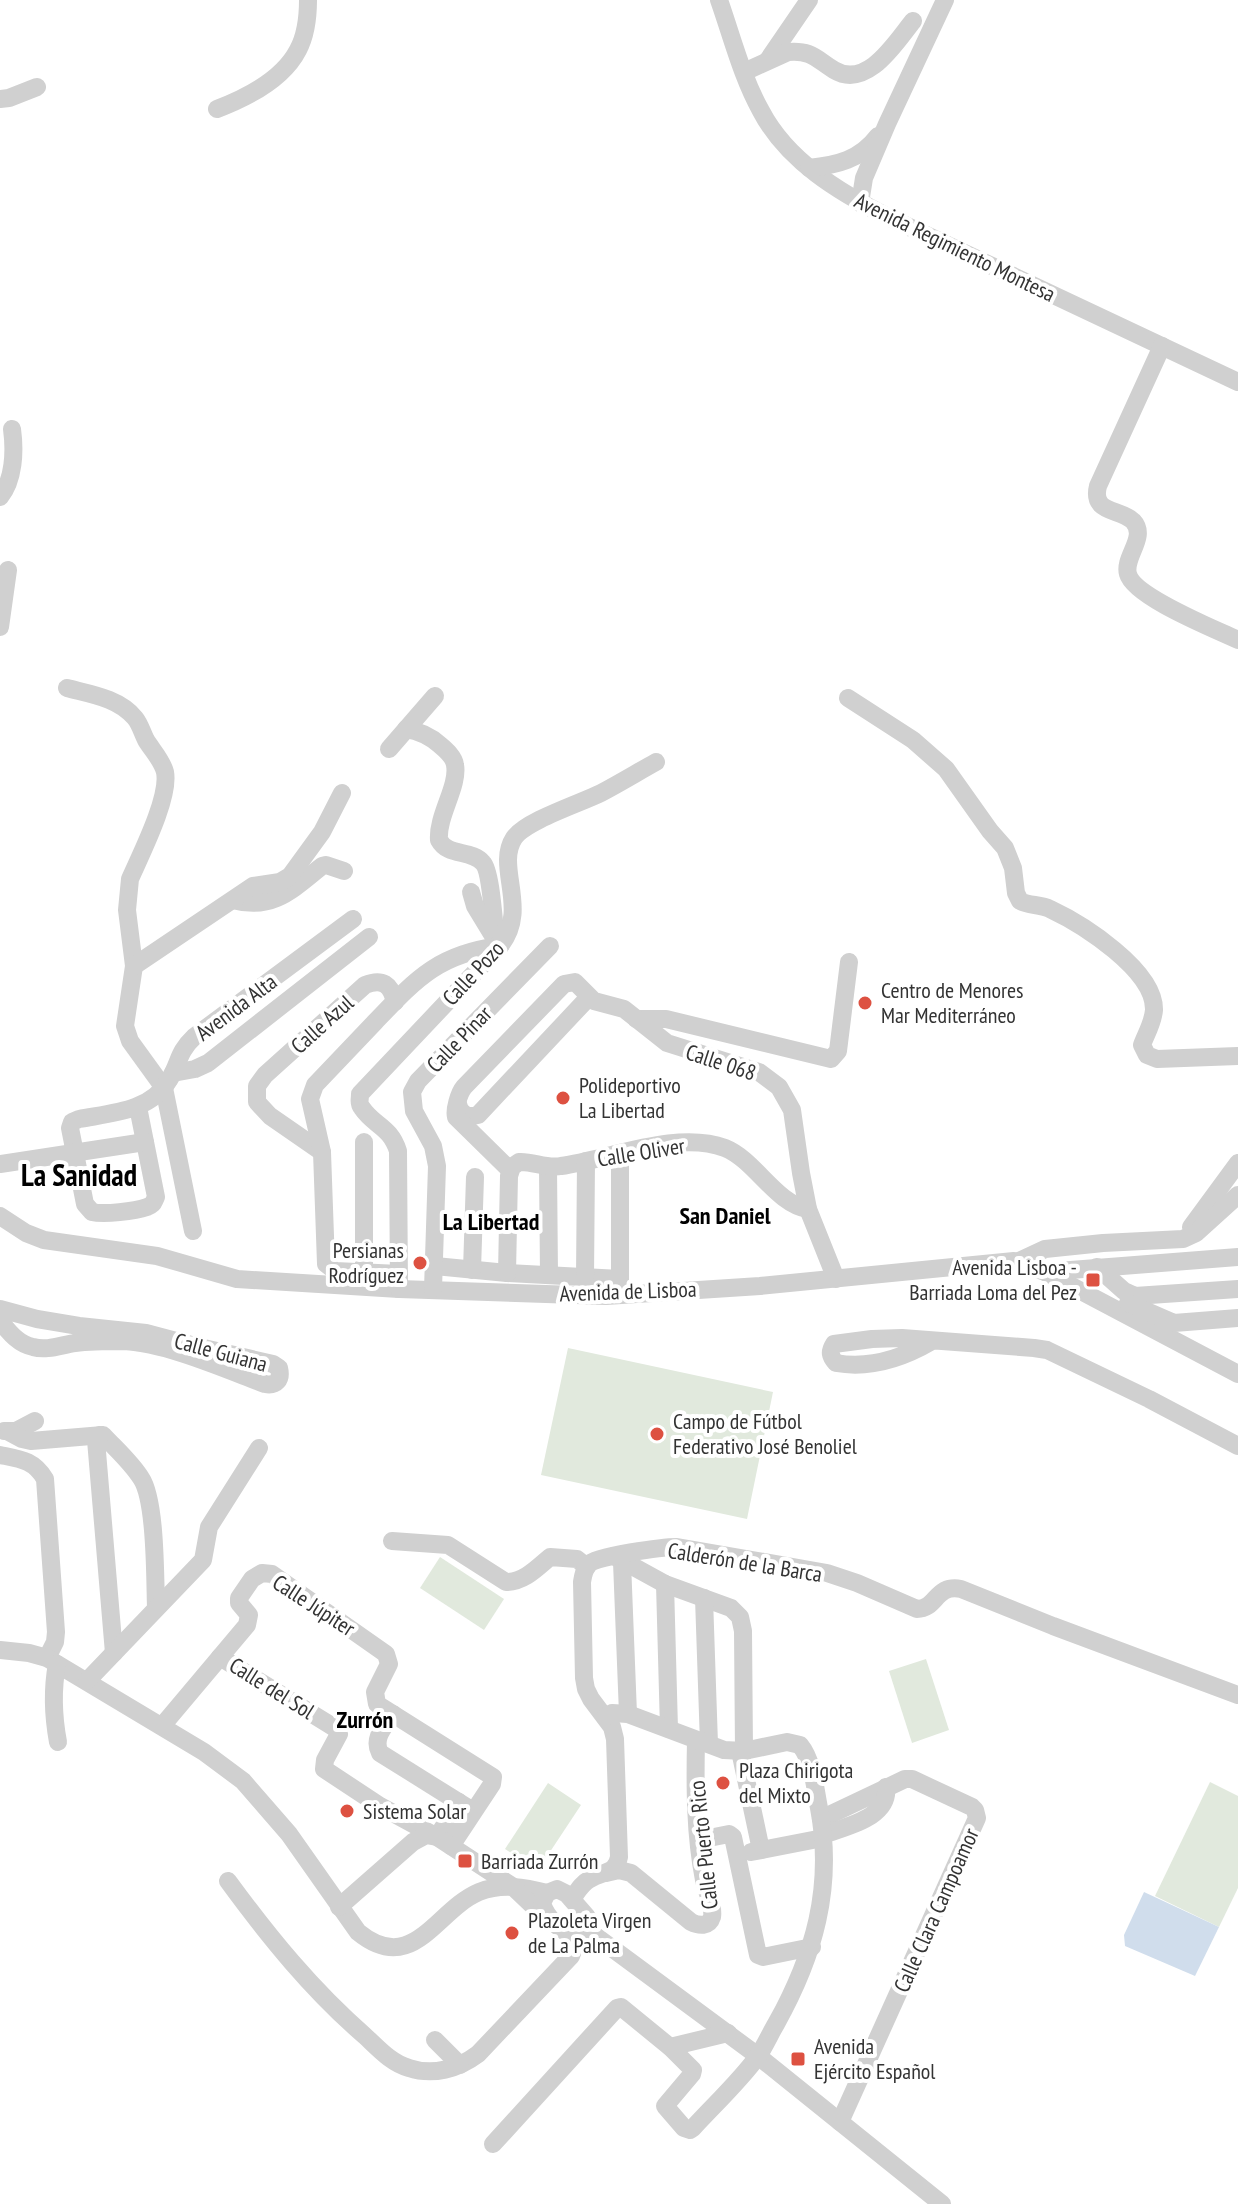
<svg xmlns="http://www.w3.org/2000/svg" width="1238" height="2204" font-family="'PT Sans Narrow',sans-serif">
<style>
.green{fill:#e1e9dd}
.water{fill:#d0ddec}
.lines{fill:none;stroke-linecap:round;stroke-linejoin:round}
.minor{stroke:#d0d0d0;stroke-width:18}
.poi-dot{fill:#dd5141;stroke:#fff;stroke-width:3}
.labels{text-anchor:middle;stroke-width:8;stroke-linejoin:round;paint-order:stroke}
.street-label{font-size:22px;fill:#333;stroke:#fff}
.poi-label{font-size:22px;fill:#333;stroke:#fff;text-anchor:start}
.neighbourhood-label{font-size:24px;font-weight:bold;fill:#000;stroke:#fff}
.district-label{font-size:30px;font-weight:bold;fill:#000;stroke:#fff}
</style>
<rect width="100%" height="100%" fill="#fff"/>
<g class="green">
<path d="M568,1348L773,1392L747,1519L541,1475Z"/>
<path d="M440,1557L504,1599L484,1630L420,1588Z"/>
<path d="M926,1659L949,1730L912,1743L889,1671Z"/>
<path d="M1210,1782L1238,1796V1888L1219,1927L1155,1896Z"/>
<path d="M548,1783L581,1805L538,1870L505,1849Z"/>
</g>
<path class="water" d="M1144,1892L1219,1927L1195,1976L1125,1946L1124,1935Z"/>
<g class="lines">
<g class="minor">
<path d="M719,0C732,37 742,77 761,111C787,161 839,192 888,217L1238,382"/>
<path d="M768,60L809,0"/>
<path d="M744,72L788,52C812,50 816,59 834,70C867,90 896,42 913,21"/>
<path d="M0,99L9,98L37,87"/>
<path d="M217,109C246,98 283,79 298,50C306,35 308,16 308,0"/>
<path d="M809,168C837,165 860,160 878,136"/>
<path d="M860,203L864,178L887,124L945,0"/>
<path d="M1162,346L1098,486C1091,514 1120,508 1133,521C1148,537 1123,557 1128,574C1134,597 1215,629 1238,640"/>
<path d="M0,497C14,480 15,451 12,429"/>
<path d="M0,627L8,570"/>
<path d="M67,688C90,694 119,698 135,718C140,724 142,732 146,740C152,750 162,760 165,772C170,797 141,854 130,879L127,910L134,966L125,1026L130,1041L164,1088L193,1231"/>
<path d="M848,698L913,740L946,769L990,831L1005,848L1013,868L1016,893L1020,901C1029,906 1040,904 1050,909C1082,924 1155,970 1154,1010C1153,1023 1146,1034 1142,1045L1147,1055L1157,1059L1238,1056"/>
<path d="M406,729C419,731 430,736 440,745C446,750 454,757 455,765C459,786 437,816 439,840C448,857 471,849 483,863C491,871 494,926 496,940"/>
<path d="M389,749L435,696"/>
<path d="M471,892L475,906L492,934"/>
<path d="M233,900C273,911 293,889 322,866L326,865L344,871"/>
<path d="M134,966L253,886L280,882L290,876L322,832L342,793"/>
<path d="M636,1019H666L831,1059L838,1051L849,962"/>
<path d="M173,1073L195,1069L208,1063L369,937"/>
<path d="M458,1104C460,1114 468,1118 478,1115L589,997"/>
<path d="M138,1107L156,1197C153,1203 154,1204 147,1207C135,1211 104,1215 92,1212L85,1204L70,1128L72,1122L79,1119C111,1113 150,1112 169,1080C180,1063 177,1053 194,1037L353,919"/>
<path d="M322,1152L270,1116L257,1102V1086L265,1075L365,985C382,978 391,984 395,1002"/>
<path d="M0,1164L145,1142"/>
<path d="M548,1167L549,1275"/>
<path d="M510,1170L456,1117C454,1110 459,1093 464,1087L564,984L575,982L594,1001L624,1009L667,1043L759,1072L779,1087L792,1110L801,1173L808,1209L836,1279"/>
<path d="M0,1216L26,1233L44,1240L157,1256L237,1279L399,1289L606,1296L760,1286L1014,1261L1045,1272L1238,1374"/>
<path d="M1191,1227L1238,1163"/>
<path d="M1017,1262L1045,1249L1103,1243L1183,1239L1196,1233L1238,1195"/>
<path d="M435,1266L507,1273L620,1279V1295"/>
<path d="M1097,1267L1124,1291L1135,1296L1238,1289"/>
<path d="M472,1270L475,1177"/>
<path d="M364,1272V1142"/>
<path d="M1045,1272L1238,1257"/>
<path d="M507,1273L509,1176L512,1167L519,1162C533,1161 546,1169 561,1166C610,1159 677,1130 725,1148C755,1160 776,1204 808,1209"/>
<path d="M399,1274L335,1271L326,1264L322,1152L310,1099L315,1085C335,1064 355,1043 375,1022C416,979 438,954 500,946"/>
<path d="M585,1278L586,1161"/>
<path d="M620,1279V1153"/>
<path d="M399,1289L398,1151C390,1126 374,1126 362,1108C358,1103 360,1101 360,1094L500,946C530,909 495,867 514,838C525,821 581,803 601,793C620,783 638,772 656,762"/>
<path d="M433,1289L437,1166L433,1146L414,1111L412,1092L418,1081L550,946"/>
<path d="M1128,1303L1174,1323L1238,1318"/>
<path d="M0,1309L37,1319L79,1326L146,1333L195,1346L273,1364L279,1368C282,1380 276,1386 265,1384C225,1369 166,1343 124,1341C108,1341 91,1341 75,1343C61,1345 47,1351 33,1347C18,1344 9,1332 0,1321"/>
<path d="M932,1341C903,1358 870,1369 836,1363C830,1356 829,1352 834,1344L872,1339L902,1338L1034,1348L1047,1350L1149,1399L1238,1446"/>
<path d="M4,1431H16L35,1421"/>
<path d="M9,1432L22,1439L31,1441L103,1435C116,1449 131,1462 141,1478C156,1500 155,1578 156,1608"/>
<path d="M100,1435L96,1440L114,1653"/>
<path d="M0,1455C20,1459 34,1460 45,1479L56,1632L55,1642L47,1658"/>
<path d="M392,1541L448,1545L506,1582C524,1582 537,1568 550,1557L577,1559L587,1567"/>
<path d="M614,1556L665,1584L731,1608L740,1617L743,1631L744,1751"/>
<path d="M622,1562L628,1714"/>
<path d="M665,1584L669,1729"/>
<path d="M704,1598L709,1744"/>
<path d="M0,1650L29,1653L47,1658L204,1752L243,1781L289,1834L358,1932C413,1977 436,1910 479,1892C501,1883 525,1887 547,1893"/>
<path d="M220,1657L335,1728L339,1734L325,1760L324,1769L380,1806L437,1837L459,1802"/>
<path d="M57,1664C52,1691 53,1715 58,1742"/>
<path d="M87,1681L203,1560L209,1527L259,1448"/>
<path d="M393,1714C385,1726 372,1738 380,1753L468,1808"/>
<path d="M162,1726L247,1625L249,1615L239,1603V1598L252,1579L262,1573L272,1574L386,1654L389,1664L375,1692L377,1704L493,1777L492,1784L451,1846"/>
<path d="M740,1751L761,1850"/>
<path d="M821,1819L905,1779H912L972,1807L975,1810L977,1818L840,2122"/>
<path d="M823,1835C846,1826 890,1818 886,1787"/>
<path d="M699,1840L729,1834L733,1837L758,1955L763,1957L812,1947"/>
<path d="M751,1852L823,1838"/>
<path d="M606,1873L619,1870L631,1873L691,1922C699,1926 709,1927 712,1917C714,1907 706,1890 704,1880C695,1834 695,1786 696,1740"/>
<path d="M228,1881C269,1937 312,1990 365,2036C378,2048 391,2063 409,2068C433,2076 458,2069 478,2054L571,1956L576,1943L577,1936"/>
<path d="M572,1899C577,1892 582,1883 590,1879C603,1871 616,1874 619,1857L615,1739L612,1727L591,1699L586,1689L584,1678L582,1582C583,1576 584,1569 589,1564C596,1556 663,1547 677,1547L827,1573L857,1583L917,1609C937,1609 935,1584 961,1589L1053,1626L1238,1695"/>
<path d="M339,1907L413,1842L426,1835L437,1837L512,1886L531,1904L543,1908"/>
<path d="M586,1929L758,2056L942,2204"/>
<path d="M577,1936C562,1934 546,1917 542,1903L547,1893L557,1889L567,1894L587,1917L586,1929"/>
<path d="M435,2040L460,2065"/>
<path d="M670,2047L728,2033"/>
<path d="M493,2144L617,2008L621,2007L670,2047L693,2070L692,2074L665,2106L684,2128L690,2130L693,2128C713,2106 741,2080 758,2056C765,2046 770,2034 776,2024C814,1956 834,1887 819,1808C815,1788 813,1761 800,1745L787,1742L744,1751L724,1750L628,1714L612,1713L605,1717"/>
</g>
</g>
<g class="poi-dot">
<circle cx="865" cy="1003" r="8"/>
<circle cx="563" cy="1098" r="8"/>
<circle cx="420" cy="1263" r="8"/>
<rect x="1085" y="1272" width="16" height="16" rx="4"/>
<circle cx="657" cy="1434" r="8"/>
<circle cx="723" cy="1783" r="8"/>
<circle cx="347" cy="1811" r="8"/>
<rect x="457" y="1853" width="16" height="16" rx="4"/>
<circle cx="512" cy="1933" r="8"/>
<rect x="790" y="2051" width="16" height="16" rx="4"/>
</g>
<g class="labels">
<g class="street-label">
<text transform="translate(955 247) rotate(26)" y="8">Avenida Regimiento Montesa</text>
<text transform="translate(473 973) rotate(-47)" y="8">Calle Pozo</text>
<text transform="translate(236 1007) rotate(-37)" y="8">Avenida Alta</text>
<text transform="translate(322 1024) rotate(-42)" y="8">Calle Azul</text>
<text transform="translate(459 1039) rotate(-46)" y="8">Calle Pinar</text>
<text transform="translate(721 1062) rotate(18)" y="8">Calle 068</text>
<text transform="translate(641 1152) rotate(-9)" y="8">Calle Oliver</text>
<text transform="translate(628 1291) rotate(-2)" y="8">Avenida de Lisboa</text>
<text transform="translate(221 1352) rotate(15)" y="8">Calle Guiana</text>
<text transform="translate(745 1562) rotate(9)" y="8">Calderón de la Barca</text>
<text transform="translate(314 1605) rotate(33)" y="8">Calle Júpiter</text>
<text transform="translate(272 1688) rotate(32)" y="8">Calle del Sol</text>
<text transform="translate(703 1845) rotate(-96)" y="8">Calle Puerto Rico</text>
<text transform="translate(936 1910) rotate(-66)" y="8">Calle Clara Campoamor</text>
</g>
<g class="poi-label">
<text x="881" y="998">Centro de Menores<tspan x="881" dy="25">Mar Mediterráneo</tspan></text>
<text x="579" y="1093">Polideportivo<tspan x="579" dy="25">La Libertad</tspan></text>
<text x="404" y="1258" text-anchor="end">Persianas<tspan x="404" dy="25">Rodríguez</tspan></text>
<text x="1077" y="1275" text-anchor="end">Avenida Lisboa -<tspan x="1077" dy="25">Barriada Loma del Pez</tspan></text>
<text x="673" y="1429">Campo de Fútbol<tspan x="673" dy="25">Federativo José Benoliel</tspan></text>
<text x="739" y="1778">Plaza Chirigota<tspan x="739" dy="25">del Mixto</tspan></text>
<text x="363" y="1819">Sistema Solar</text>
<text x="481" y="1869">Barriada Zurrón</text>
<text x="528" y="1928">Plazoleta Virgen<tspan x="528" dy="25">de La Palma</tspan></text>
<text x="814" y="2054">Avenida<tspan x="814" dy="25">Ejército Español</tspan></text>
</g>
<g class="neighbourhood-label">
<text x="725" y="1224">San Daniel</text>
<text x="491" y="1230">La Libertad</text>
<text x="365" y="1728">Zurrón</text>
</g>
<g class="district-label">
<text x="79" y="1186">La Sanidad</text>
</g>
</g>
</svg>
